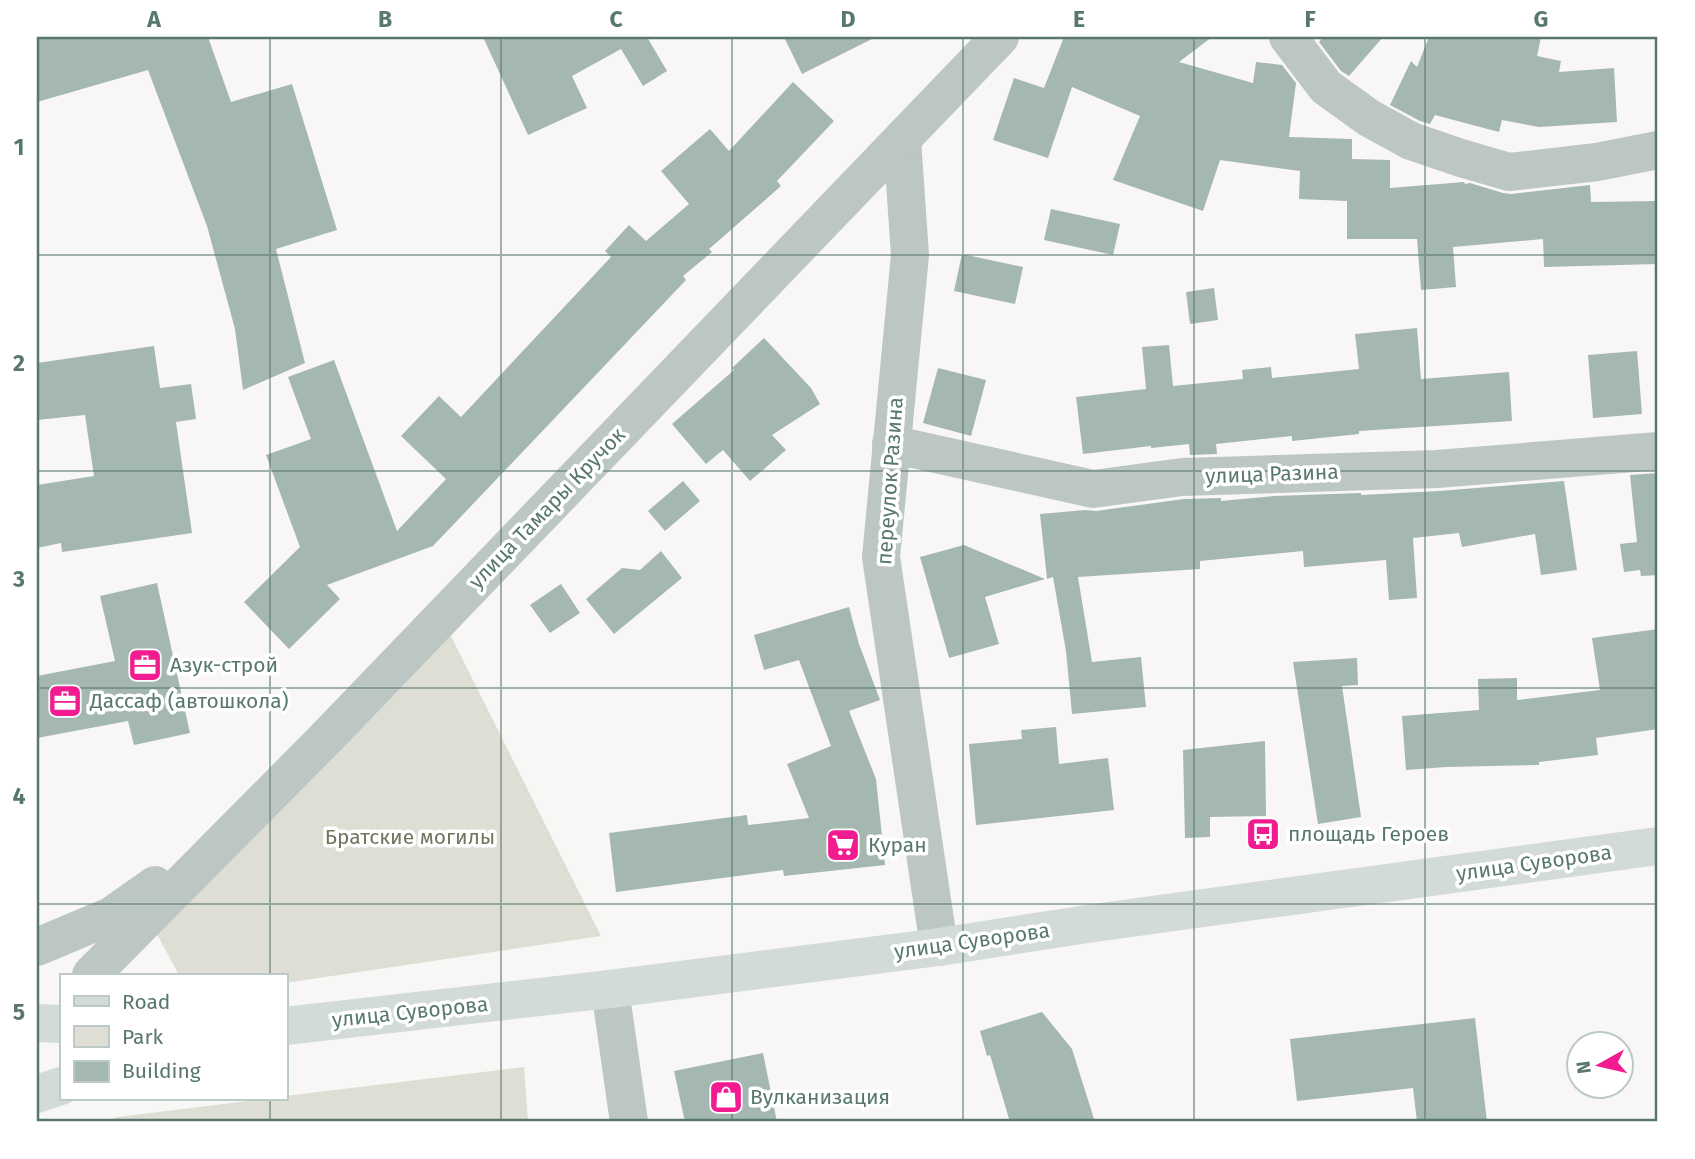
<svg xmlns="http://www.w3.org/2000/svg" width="1695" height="1159" font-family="'Fira Sans',sans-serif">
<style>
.green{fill:#deded5}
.building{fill:#a5b7b1}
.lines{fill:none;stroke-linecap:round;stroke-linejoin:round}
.minor{stroke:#bcc7c3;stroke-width:38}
.major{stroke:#d3dbd9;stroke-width:38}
.grid{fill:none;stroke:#58786e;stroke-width:2;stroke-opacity:0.55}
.labels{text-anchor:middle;stroke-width:7;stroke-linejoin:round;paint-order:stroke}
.street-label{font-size:21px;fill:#58786e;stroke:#fff}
.poi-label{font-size:21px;fill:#58786e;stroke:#fff;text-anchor:start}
.park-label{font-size:21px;fill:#74755d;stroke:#fff}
.neatline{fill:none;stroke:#58786e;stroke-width:2.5}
.grid-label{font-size:23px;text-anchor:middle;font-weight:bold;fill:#58786e}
</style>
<rect width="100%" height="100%" fill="#f9f7f6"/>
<g class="green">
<path d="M447,628L601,936L285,983V975H179L147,916Z"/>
<path d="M524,1067L528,1122H104L118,1117L272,1098H285V1096Z"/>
</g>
<g class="building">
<path d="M37,37H208L231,102L292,84L337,230L276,249L305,363L243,390L235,329L207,226L148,70L37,102Z"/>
<path d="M483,37H647L667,71L643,86L621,49L572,76L587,108L528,135Z"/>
<path d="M784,37H876L802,74Z"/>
<path d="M1064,37H1212L1179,62L1253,83L1256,62L1282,65L1296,83L1289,137L1352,139V159L1390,160V188L1464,182L1465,184L1470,183L1503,193L1511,194L1590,185L1591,202L1658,201V264L1544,267L1543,239L1453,247L1456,287L1421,290L1417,239H1347V201L1299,199L1300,171L1220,160L1203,211L1113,180L1140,116L1072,87L1048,158L993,140L1014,78L1044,88Z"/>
<path d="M1323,37H1383L1349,76L1341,71L1319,42Z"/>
<path d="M1429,37H1541L1537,56L1561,61L1559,72L1614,68L1617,122L1539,127L1502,120L1499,132L1435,115L1430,124L1420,121L1390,105L1411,61L1417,67Z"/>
<path d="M793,82L834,121L777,181L781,186L709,249L712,252L683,276L686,280L433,546L327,585L340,599L289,649L244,602L300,547L266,455L311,439L288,377L334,360L397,531L446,479L401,436L439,396L461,417L611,257L605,251L629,225L646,241L689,204L661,171L710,129L729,151Z"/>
<path d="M1051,209L1120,224L1113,255L1044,240Z"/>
<path d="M962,254L1023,267L1015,304L954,291Z"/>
<path d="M1214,288L1218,320L1190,324L1186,292Z"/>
<path d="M1417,328L1421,379L1509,372L1512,421L1359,431V434L1292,441V436L1216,444L1217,454L1190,455L1189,444L1151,448V446L1083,454L1076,397L1146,389L1142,347L1169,345L1173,386L1243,379L1242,370L1271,367L1272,378L1359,369L1355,334Z"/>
<path d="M764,338L811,388L820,404L772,435L786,450L750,481L723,450L706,464L672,424L734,370L732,368Z"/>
<path d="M154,346L160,388L191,384L196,419L176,422L192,533L62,552L61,543L37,548V485L94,476L85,415L37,420V363Z"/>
<path d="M1637,351L1642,414L1593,418L1588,355Z"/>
<path d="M938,368L986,380L971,436L923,423Z"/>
<path d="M1658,473V575L1641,576L1640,570L1624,572L1620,544L1637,542L1630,475Z"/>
<path d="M683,481L700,501L665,531L648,511Z"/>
<path d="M1564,481L1577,570L1541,575L1535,534L1462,547L1459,533L1413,538L1417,598L1389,600L1386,560L1304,567L1303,551L1200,561V569L1078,577L1092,662L1141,657L1146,707L1072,714L1066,651L1053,577L1047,579L1040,514L1085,510L1096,511L1184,499L1221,498V501L1274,496L1361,493V495L1439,491Z"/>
<path d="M964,545L1045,579L985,597L999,644L949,658L920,557Z"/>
<path d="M661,551L682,578L614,634L586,599L622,568L640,570Z"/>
<path d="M157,583L190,733L134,745L128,721L37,738V676L115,661L100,596Z"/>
<path d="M561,584L580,613L550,633L530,605Z"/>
<path d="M849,607L859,644L880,700L849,711L876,779L885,865L784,876L783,870L616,892L609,833L747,815L748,825L809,818L787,764L831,746L799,660L764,670L754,635Z"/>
<path d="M1658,629V729L1596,738L1598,755L1539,762V765L1446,767L1406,770L1402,716L1479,710L1478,679L1517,678V700L1600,690L1592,638Z"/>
<path d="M1357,658L1358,685L1342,686L1361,817L1318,824L1293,662Z"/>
<path d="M1056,727L1059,764L1108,758L1114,810L976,825L969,744L1022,739L1021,730Z"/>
<path d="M1265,741L1266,816L1210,817V837L1185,838L1183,750Z"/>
<path d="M1042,1012L1072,1049L1095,1122H1010L990,1055L987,1056L980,1031Z"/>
<path d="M1475,1018L1487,1122H1417L1413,1088L1297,1101L1290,1039Z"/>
<path d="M763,1053L777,1122H685L674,1071Z"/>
</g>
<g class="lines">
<g class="minor">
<path d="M1288,37L1326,87L1369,118L1411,141L1461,158L1509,172L1597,162L1658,150"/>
<path d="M902,139L910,255L881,557L939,947"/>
<path d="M891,444L1093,489L1182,477L1437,469L1658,451"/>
<path d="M37,947L111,916L155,885"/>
<path d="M91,975L327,737L1000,37"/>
<path d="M610,989L629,1122"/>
</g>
<g class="major">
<path d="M37,1023L61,1024"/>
<path d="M285,1026L610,989L939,947L1094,923L1658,846"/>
<path d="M37,1094L61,1086"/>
</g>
</g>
<path class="grid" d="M270,37V975M501,37V1122M732,37V1122M963,37V1122M1194,37V1122M1425,37V1122M37,255H1658M37,471H1658M37,688H1658M37,904H1658M270,1098V1122"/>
<defs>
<g id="office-square" transform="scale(1.75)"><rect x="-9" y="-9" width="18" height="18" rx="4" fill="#f21c90" stroke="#fff"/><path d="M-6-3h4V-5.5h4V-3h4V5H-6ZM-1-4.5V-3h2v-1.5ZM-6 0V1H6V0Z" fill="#fff"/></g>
<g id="bus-square" transform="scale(1.75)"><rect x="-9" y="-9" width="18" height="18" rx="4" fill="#f21c90" stroke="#fff"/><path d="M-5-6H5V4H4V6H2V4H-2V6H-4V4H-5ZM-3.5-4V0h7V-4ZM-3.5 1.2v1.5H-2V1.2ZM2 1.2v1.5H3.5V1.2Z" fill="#fff"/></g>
<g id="supermarket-square" transform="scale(1.75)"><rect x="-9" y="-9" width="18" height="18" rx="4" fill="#f21c90" stroke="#fff"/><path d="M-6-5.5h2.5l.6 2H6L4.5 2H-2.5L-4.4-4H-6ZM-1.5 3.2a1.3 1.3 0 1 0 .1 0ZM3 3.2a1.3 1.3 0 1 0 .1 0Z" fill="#fff"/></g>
<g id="shop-square" transform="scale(1.75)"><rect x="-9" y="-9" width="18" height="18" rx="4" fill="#f21c90" stroke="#fff"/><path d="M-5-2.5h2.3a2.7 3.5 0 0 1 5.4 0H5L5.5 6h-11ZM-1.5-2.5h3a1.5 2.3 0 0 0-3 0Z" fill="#fff"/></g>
</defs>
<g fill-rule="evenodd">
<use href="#office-square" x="145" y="665"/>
<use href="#office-square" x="65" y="701"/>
<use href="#bus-square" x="1263" y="834"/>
<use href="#supermarket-square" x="843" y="845"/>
<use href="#shop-square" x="726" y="1097"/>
</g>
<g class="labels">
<g class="street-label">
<text transform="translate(1272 474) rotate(-2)" y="7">улица Разина</text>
<text transform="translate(890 481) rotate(-86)" y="7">переулок Разина</text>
<text transform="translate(547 508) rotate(-46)" y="7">улица Тамары Кручок</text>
<text transform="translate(1534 863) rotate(-8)" y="7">улица Суворова</text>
<text transform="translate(972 941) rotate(-8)" y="7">улица Суворова</text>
<text transform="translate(410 1012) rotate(-6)" y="7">улица Суворова</text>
</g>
<g class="poi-label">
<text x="170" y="672">Азук-строй</text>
<text x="90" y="708">Дассаф (автошкола)</text>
<text x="1288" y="841">площадь Героев</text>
<text x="868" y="852">Куран</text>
<text x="750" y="1104">Вулканизация</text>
</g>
<g class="park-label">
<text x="410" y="844">Братские могилы</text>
</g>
</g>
<rect width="1695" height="1159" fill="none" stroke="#ffffff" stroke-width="77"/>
<rect x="60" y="974" width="228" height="126" fill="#ffffff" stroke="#bcc9c5" stroke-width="2"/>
<rect x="74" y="996" width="35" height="10" fill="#d3dbd9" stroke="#bcc9c5" stroke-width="2"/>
<text x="122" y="1009" font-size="21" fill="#58786e">Road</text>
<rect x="74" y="1026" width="35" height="21" fill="#deded5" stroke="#bcc9c5" stroke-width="2"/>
<text x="122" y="1044" font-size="21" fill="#58786e">Park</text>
<rect x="74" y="1061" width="35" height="21" fill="#a5b7b1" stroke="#bcc9c5" stroke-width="2"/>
<text x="122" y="1078" font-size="21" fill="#58786e">Building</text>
<g transform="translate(1600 1065) rotate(262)"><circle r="33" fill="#ffffff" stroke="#bcc9c5" stroke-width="2"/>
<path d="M0-5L12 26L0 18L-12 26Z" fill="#f21c90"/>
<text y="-10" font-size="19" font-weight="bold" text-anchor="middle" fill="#58786e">N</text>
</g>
<rect x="38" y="38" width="1618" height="1082" class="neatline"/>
<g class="grid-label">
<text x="154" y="27">A</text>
<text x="385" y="27">B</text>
<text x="616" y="27">C</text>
<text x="848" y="27">D</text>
<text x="1079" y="27">E</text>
<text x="1310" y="27">F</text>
<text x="1541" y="27">G</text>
<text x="19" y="155">1</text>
<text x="19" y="371">2</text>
<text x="19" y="587">3</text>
<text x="19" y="804">4</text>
<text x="19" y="1020">5</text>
</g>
</svg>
